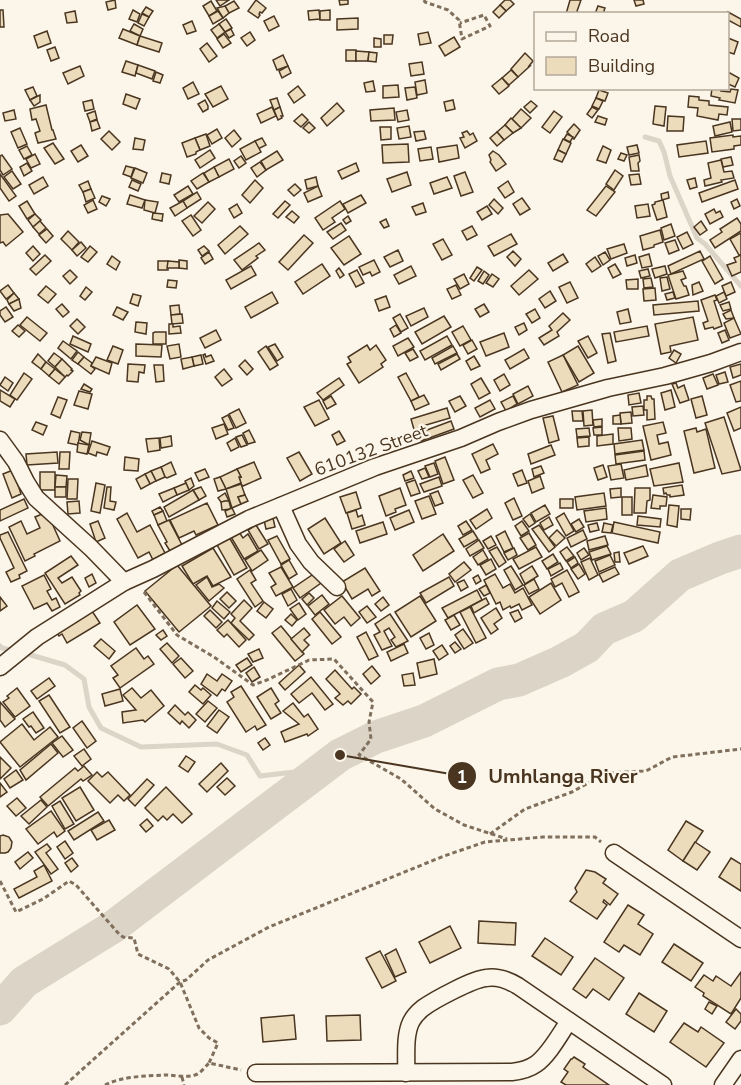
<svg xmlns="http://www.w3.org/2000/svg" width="741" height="1085" font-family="'Nunito Sans',sans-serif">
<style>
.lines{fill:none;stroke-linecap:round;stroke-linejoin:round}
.stream{stroke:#dcd4c6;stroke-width:5}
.river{stroke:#dcd4c6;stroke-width:33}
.building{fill:#ecdcbc;stroke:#4a3520;stroke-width:1.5}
.minor-casing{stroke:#4a3520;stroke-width:19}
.path{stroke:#7f6f5c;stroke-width:3;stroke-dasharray:4.5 3;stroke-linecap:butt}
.minor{stroke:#fbf6e9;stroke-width:16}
.labels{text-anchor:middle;stroke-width:4.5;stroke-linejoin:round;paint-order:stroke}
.street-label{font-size:18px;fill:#4a3520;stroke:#fbf6e9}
.leader{fill:none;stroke:#4a3520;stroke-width:2}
.callout-dot{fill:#4a3520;stroke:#fbf6e9;stroke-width:2}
.mark-label{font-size:18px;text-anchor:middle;font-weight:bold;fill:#fff}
.callout-label{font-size:20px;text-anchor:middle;font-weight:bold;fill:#4a3520;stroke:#fbf6e9;stroke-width:4.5;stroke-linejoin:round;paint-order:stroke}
</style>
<rect width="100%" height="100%" fill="#fbf6e9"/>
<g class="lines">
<g class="stream">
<path d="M645,137L659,141L664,152L670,176L697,238L705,244L741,286"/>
<path d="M0,646L2,648L15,651"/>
<path d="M24,653L65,665L84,679L89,707L101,728L141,747L217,744L247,755L260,776L321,769"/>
</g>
<path class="river" d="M0,1009L24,982L113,927L340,755L376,737L424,721L498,684L519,680L560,662L587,647L604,629L634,616L680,575L720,558L741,551"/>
</g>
<g class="building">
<path d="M115,0L116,8L108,10L106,2Z"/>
<path d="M216,0H229L220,6Z"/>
<path d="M256,0L266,8L262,13L260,12L259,14L260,15L258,18L248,11Z"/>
<path d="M339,0H348V4L340,5Z"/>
<path d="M505,0H510L514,4L506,11L500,5Z"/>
<path d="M570,0H581L576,14H566Z"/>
<path d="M634,0H643L644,4L636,6Z"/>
<path d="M211,1L217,11L209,16L203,6Z"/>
<path d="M234,1L239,8L229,13L225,6Z"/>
<path d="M500,5L506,11L499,18L493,12Z"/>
<path d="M225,6L229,13L223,18L217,8Z"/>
<path d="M598,6L605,8L603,14H595Z"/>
<path d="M146,7L153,11L149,17L142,13Z"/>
<path d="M0,10H3L4,27H0Z"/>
<path d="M133,10L140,14L137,22L129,19Z"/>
<path d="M319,10L320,19L309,20L308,11Z"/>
<path d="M330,10V20H320V11Z"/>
<path d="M75,11L77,22L67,23L65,13Z"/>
<path d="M218,11L223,18L213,24L209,16Z"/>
<path d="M728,12L741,19V27L728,20Z"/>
<path d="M142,14L149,17L144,26L138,23Z"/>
<path d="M274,16L279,26L269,31L264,21Z"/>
<path d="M358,18V29L337,30V19Z"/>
<path d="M226,19L232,28L225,32L219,24Z"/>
<path d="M192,21L196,31L187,34L183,25Z"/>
<path d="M134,24L143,29L140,36L130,31Z"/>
<path d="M219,24L225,32L217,38L211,30Z"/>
<path d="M123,29L140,36L137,45L119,38Z"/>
<path d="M231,29L234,35L229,38L225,32Z"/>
<path d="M47,31L51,43L38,48L34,36Z"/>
<path d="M250,32L255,40L247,46L241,38Z"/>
<path d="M428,32L431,43L420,45L418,34Z"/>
<path d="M224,34L231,43L223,48L217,39Z"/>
<path d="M384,35H393L392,44H384Z"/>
<path d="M140,36L162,43L159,52L137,45Z"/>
<path d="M454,37L460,47L445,56L439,46Z"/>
<path d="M374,38L381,39V47H374Z"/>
<path d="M728,38L738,42L734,54L728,52Z"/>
<path d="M207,43L217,56L209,62L200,49Z"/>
<path d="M55,47L59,58L51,61L47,50Z"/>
<rect x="346" y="50" width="10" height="11"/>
<path d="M356,51L369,52L368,61H356Z"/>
<path d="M369,52L377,53L376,62L368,61Z"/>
<path d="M525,53L533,61L529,66H530L518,77L511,69Z"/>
<path d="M283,55L288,66L277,70L273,60Z"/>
<path d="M126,61L138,65L135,76L122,72Z"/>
<path d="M422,62L424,74L411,76L409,64Z"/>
<path d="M138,65L155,71L152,79L136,73Z"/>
<path d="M80,66L84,76L68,84L63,73Z"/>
<path d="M288,66L291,73L282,78L279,71Z"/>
<path d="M511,70L518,77L509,85L502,78Z"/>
<path d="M156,72L163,75L160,83L153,81Z"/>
<path d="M728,72L739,78L735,87L728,84Z"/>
<path d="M502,78L509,86L499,94L492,86Z"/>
<path d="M425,80L427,93L417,95L415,82Z"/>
<path d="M373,81L375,91L366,92L364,83Z"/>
<path d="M193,82L199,94L188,99L183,88Z"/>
<path d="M398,85L399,97L383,98V86Z"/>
<path d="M221,86L228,99L213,107L205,94Z"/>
<path d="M298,86L305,95L294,103L288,94Z"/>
<path d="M33,87L37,96L30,100L25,90Z"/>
<path d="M415,87L417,98L407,100L405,88Z"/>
<path d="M712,88H721V91L730,92L731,89L738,90L735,103L719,100L720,98L711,96Z"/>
<path d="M599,90L608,93L605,101L596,98Z"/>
<path d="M126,94L140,99L136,109L123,104Z"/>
<path d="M40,95V102L34,106L30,100Z"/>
<path d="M689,96L699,97V100L709,101V105L728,107L727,115L719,114L718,120L697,116L698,108L688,107Z"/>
<path d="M277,98L280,107L274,110L270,100Z"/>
<path d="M596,98L603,101L599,109L592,106Z"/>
<path d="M92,100L94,109L85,111L83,102Z"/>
<path d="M205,100L208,106V109L203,112L198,104Z"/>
<path d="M453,100L455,109L446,111L444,102Z"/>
<path d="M531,101L537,106L530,113L524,107Z"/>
<path d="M337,103L344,111L327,126L321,118Z"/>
<path d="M46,105L52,130H53L56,139L38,143L35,133L40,131L36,119L32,120L30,109Z"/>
<path d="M655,106L666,107L664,126L653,124Z"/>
<path d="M272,107L276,116L261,123L257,114Z"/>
<path d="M280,107L283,116H281L282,118L278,120L274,110Z"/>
<path d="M592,107L598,110L592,118L587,114Z"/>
<path d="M394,108L395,120L371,121L370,110Z"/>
<path d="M521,109L531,118L521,128L512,119Z"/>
<path d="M14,110L16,119L5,121L3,113Z"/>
<path d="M407,110L409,120L398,122L396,112Z"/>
<path d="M95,111L97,119L90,122L87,114Z"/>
<path d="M554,111L562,117L550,133L542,127Z"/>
<path d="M302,114L308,120L301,127L294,121Z"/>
<path d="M598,116L607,119L605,125L595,122Z"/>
<path d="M668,116L684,117L683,131H667Z"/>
<path d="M511,118L521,128L513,133L505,125Z"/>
<path d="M732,119H741V130L733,131Z"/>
<path d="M97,120L100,128L92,131L90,122Z"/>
<path d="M309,122L315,128L309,133L303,128Z"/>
<path d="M730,122L732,132L715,136L713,126Z"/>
<path d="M574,124L580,130L574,139L567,132Z"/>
<path d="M505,125L513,133L504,140L497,132Z"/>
<path d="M409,126L411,137L399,139L397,128Z"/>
<path d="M380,127H391V139L381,140Z"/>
<path d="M20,128L27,144L18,148L11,132Z"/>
<path d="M217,129L222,138L212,144L207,135Z"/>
<path d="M234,130L241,139L232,147L225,138Z"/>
<path d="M109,131L120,142L112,150L101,139Z"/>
<path d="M424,131L426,139L416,141L414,132Z"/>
<path d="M467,131L470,135L473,133L477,141L465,148L460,138L464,137L462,133Z"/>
<path d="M497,132L504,140L497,146L490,138Z"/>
<path d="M206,134L210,146L200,150L195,138Z"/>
<path d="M567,134L573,137L570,142L564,139Z"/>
<path d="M733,135V137L741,136V145L734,146V149L712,152L710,138Z"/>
<path d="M135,138L145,140L143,150L133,149Z"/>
<path d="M195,138L200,150L196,152V154L187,157L182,143Z"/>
<path d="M262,138L266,145L258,149L255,141Z"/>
<path d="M563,139L571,143L566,154L558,150Z"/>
<path d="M255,141L261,152L246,160L240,149Z"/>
<path d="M706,141L708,153L679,157L677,145Z"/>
<path d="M53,143L64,159L55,164L44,148Z"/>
<path d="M408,144L409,162L383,163L382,145Z"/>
<path d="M81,145L88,156L78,162L71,151Z"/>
<path d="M457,145L459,158L439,162L437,148Z"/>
<path d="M637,145L639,153L629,155L627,147Z"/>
<path d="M27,146L32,155L24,159L19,150Z"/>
<path d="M603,146L611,150L606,163L597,160Z"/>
<path d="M431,147L433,159L420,161L418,149Z"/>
<path d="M210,150L215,158L200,168L195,160Z"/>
<path d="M558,150L566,154L562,162L554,159Z"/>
<path d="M277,151L283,160L266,170L261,161Z"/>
<path d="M493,151L499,155L506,164L496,171L490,162L491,160L489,155Z"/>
<path d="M621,153L627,155L624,161L618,159Z"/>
<path d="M35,154L40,164L31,168L26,159Z"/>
<path d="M2,155L12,169L3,175L0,170V156Z"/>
<path d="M639,155L640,161L638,163L639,171H631L629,157Z"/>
<path d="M241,156L246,163L239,168L234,161Z"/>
<path d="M731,157L733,165L723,167L721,159Z"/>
<path d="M229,159L234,169L219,177L214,167Z"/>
<path d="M721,160L724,172L732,171L734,178L721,180L722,182L705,186L704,180L711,178L708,163Z"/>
<path d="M260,162L266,170L257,177L251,168Z"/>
<path d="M27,163L32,171L24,176L20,167Z"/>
<path d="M356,163L359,171L342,179L338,171Z"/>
<path d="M126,166L134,168L131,177L123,174Z"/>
<path d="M214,167L219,177L209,182L204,173Z"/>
<path d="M135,168L147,173L143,183L131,178Z"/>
<path d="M615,170L623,176L614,190L606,184Z"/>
<path d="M12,171L21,184L13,189L4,177Z"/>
<path d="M407,172L411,185L392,192L387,179Z"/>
<path d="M465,172L473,192L461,196L454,176Z"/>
<path d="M162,173L171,175L169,184L160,182Z"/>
<path d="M203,173L209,182L197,189L191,181Z"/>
<path d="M0,174L16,196L9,201L0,188Z"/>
<path d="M639,174L641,184L631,185L629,175Z"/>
<path d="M43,177L48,186L34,194L29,185Z"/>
<path d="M316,177L318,186L307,189L305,180Z"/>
<path d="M447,177L452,188L434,194L430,183Z"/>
<path d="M695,178L697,187L690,189L687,180Z"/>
<path d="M132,180L141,184L138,191L129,187Z"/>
<path d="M255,180L263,188L250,203L242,195Z"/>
<path d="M735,180L738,189L702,202L699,193Z"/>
<path d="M88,181L91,189L83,192L79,185Z"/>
<path d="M508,181L514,192L505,198L498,188Z"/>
<path d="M295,184L301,190L294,196L288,190Z"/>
<path d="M188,186L193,194L179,202L174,195Z"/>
<path d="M318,186L322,196L308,202L304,193Z"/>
<path d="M606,186L615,192L596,216L587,210Z"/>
<path d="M91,189L95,198L86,202L83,192Z"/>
<path d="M197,192L201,199L187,208L183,201Z"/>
<path d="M668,192L669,198L662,200L661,194Z"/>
<path d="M130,195L145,200L142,208L127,204Z"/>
<path d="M361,195L366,203L348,213L343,204Z"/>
<path d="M102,196L110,199L106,206L99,202Z"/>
<path d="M522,198L530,209L520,215L513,204Z"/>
<path d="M494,199L503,208L498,214L489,205Z"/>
<path d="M737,199L740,206L734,209L731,202Z"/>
<path d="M93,200L97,209L88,213L84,205Z"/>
<path d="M145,200L158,202L155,213L144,210Z"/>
<path d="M663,200L667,217L657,220L652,205L655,204V202Z"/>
<path d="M27,201L35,214L27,219L19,206Z"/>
<path d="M183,201L187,208L175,216L170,208Z"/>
<path d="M285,201L290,205L278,218L273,214Z"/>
<path d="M340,201L345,209L332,218L335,222L323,230L315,218Z"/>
<path d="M208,202L215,209L202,223L194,216Z"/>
<path d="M423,203L426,212L416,215L412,207Z"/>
<path d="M237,204L242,213L234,218L229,209Z"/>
<path d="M648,204L650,216L637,218L635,206Z"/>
<path d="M487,206L492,214L482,220L477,212Z"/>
<path d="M714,209L716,213L720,211L723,217L710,224L705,214Z"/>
<path d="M292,211L299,217L294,223L286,217Z"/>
<path d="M153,213L163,214L162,221L152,219Z"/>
<path d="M8,214L23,232L6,246L3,242L0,243V215Z"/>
<path d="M35,214L41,220L33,227L28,220Z"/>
<path d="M191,215L201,230L193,236L182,221Z"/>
<path d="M348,216L351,221L346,224L343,220Z"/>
<path d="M737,218L741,224V231L715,248L710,240L722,232L720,229Z"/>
<path d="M386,219L389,226L384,228L380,222Z"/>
<path d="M40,221L46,228L39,234L33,227Z"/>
<path d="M701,221L707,230L700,235L694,227Z"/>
<path d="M341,223L346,230L333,239L327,232Z"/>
<path d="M671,224L675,236L664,240L661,228Z"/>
<path d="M240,226L248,234L225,254L218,245Z"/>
<path d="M472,226L477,235L467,240L462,231Z"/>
<path d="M47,229L53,236L46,243L39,235Z"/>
<path d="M660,230L663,242L654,245V247L643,250L640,236Z"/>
<path d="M68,231L79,242L72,250L61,239Z"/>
<path d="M687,232L693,244L683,249L677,237Z"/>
<path d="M741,233V255H739L730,239Z"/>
<path d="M511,234L517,244L494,256L488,246Z"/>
<path d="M304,235L313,243L288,270L279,262Z"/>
<path d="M349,236L361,254L344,265L331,248Z"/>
<path d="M443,239L452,255L442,260L433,244Z"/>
<path d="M675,240L679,250L669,254L665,243Z"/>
<path d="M81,242L86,248L77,256L72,250Z"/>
<path d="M259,243L265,250L256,256L258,258L242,270L234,260Z"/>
<path d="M624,244L627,253L611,259L607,249Z"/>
<path d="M33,246L40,254L33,261L26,253Z"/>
<path d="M90,246L97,252L88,262L81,257Z"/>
<path d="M204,246L209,251L202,256L198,250Z"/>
<path d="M398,250L403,261L390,267L384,257Z"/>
<path d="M513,251L521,259L515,266L507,257Z"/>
<path d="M700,251L704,259L671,274L668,266Z"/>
<path d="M209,252L213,259L205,264L201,258Z"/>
<path d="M605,252L610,260L603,265L598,256Z"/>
<path d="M563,254L568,262L553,271L548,263Z"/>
<path d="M649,254L652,266L642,268L639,257Z"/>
<path d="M45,255L51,261L36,275L30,269Z"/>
<path d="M635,255L637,263L627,266L625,258Z"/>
<path d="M741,255V272L732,276L727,265L736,262L734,258Z"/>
<path d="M112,256L120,262L116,270L107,264Z"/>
<path d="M710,256L723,279L715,284L702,261Z"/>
<path d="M595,257L601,266L592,272L586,264Z"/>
<path d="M179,260L187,261V269L179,268Z"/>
<path d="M374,260L380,272L372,276L370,272L363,275L359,267Z"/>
<rect x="158" y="261" width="10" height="9"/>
<path d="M168,261L179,262V268H167Z"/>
<path d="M322,264L330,276L303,294L295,282Z"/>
<path d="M615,264L621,274L613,278L608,268Z"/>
<path d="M251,266L256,275L231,289L226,280Z"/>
<path d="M411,266L416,276L399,284L394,275Z"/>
<path d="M665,266L667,274L655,278L652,269Z"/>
<path d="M477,267L482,270L474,281L470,278Z"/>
<path d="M339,268L344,275L340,278L336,271Z"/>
<path d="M648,269L650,276L641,278L639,271Z"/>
<path d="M70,270L77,277L70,284L63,276Z"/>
<path d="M357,270L364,283L356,287L349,274Z"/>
<path d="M529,270L538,279L519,295L511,286Z"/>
<path d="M484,271L489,275L483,284L478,281Z"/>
<path d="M683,271L686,278L681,280L684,286H686L689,295L676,299L668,275Z"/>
<path d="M464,274L469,284L460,289L454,279Z"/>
<path d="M492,274L499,279L493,287L486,283Z"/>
<path d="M667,277L670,289L662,291L660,278Z"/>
<path d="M651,278L653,287L644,288L643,279Z"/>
<path d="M638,279V289H627L626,280Z"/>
<path d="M168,280L177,281L176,288L167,287Z"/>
<path d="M570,282L578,298L567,303L559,287Z"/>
<path d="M699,282L703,291L693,295L692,285Z"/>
<path d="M731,282L735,292L726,296L722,286Z"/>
<path d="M8,285L14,293L6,299L0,291Z"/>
<path d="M456,285L461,295L452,299L447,289Z"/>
<path d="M46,286L56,294L48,303L38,295Z"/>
<path d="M86,287L92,292L85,300L80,296Z"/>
<path d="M655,288L656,300L644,301L643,289Z"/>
<path d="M550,291L556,301L545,308L539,299Z"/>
<path d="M272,292L278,303L251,318L245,307Z"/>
<path d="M673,292L675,298L667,300L665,294Z"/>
<path d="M724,292L727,299L719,303L716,296Z"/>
<path d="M14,293L19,299L9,304L7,300Z"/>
<path d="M133,294L141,296L138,306L130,303Z"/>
<path d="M715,295L717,300L714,301L722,326L714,329L713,327L705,329L703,323L708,321L701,300Z"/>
<path d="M386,296L390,307L379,311L375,300Z"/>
<path d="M19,299L21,308L14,311L9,304Z"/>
<path d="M698,301L699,311L654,315L653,305Z"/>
<path d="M729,302L731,309L723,311L720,305Z"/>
<path d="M62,304L69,312L63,317L56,309Z"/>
<path d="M484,304L489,312L480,317L475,309Z"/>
<path d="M179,305L180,314L171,315L170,306Z"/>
<path d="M6,307L13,317L5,322L0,315V311Z"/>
<path d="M117,307L128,312L123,320L113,315Z"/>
<path d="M424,308L428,317L411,326L406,316Z"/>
<path d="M535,309L540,318L532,323L526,314Z"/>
<path d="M628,309L631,322L620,324L617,312Z"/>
<path d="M731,310L734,318L726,319L723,314Z"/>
<path d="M563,313L570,320L557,332L559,336L544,345L539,338L552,330L549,326Z"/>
<path d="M182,314L183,323L172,324L171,315Z"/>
<path d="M400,314L408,328L401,332L393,318Z"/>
<path d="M444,316L451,327L422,344L415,332Z"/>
<path d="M27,317L47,333L40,341L20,325Z"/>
<path d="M693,317L698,340L670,346L671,352L661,354L655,324Z"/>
<path d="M734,318L741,334L730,338L724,323Z"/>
<path d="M77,319L85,327L78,334L70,326Z"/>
<path d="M136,322L147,323L146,334L135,332Z"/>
<path d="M524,323L527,330L519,335L515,327Z"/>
<path d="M169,324H173V327L180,326L181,333L169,334Z"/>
<path d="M18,325L25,331L19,337L12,331Z"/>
<path d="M396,325L401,333L394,337L390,329Z"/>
<path d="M463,326L471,340L460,346L452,332Z"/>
<path d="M647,326L649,336L616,342L614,332Z"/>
<path d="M216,330L221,340L205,348L200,338Z"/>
<path d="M725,330L729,340L722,343L718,333Z"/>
<path d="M155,332H166V344H153V333Z"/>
<path d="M504,333L509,347L486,356L480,342Z"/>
<path d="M610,333L616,361L608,363L602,334Z"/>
<path d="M73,336L91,344L88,352L70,344Z"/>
<path d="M447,336L452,345L425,360L420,351Z"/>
<path d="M588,336L597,353L588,358L578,341Z"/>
<path d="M408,338L414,347L398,356L393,346Z"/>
<path d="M472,340L477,349L468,354L463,345Z"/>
<path d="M63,341L77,351L71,359L58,348Z"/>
<path d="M136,344L162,345L161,357L136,356Z"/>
<path d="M179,344L181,357L170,359L167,346Z"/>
<path d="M275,344L283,357L277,361L268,347Z"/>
<path d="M367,345L370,350L376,345L386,360L381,364L383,367L359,383L347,364L351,362L348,357Z"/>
<path d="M113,346L123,350L118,364L107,360Z"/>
<path d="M266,346L278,365L270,370L258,352Z"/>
<path d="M453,346L457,353L435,364L432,358Z"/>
<path d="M578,346L594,373L579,382L563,355Z"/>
<path d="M413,349L418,357L410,361L405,353Z"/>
<path d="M524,349L529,358L510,369L505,360Z"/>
<path d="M674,350L681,354L676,363L669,358Z"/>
<path d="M78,352L84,357L78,364L72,360Z"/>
<path d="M54,353L62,359L55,367L48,361Z"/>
<path d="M38,354L46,362L41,369L32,362Z"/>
<path d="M205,354L206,357L211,355L214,361L206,364L203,355Z"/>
<path d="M457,354L460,359L441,370L438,364Z"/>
<path d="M201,355L203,364L194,366L192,357Z"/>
<path d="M563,355L578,385L562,392L548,362Z"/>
<path d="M474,356L480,366L471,370L466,361Z"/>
<path d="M84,357L92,363L91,366L95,369L91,374L78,364Z"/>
<path d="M96,357L112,363L109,374L91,366Z"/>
<path d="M192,357L194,366L183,369L181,359Z"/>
<path d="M62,359L72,369L71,370L73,371L68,376L67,375L65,377L55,367Z"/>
<path d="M245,360L253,369L247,375L239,366Z"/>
<path d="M46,362L55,369L49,376L41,369Z"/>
<path d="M128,364L145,365L144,373L139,372L138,382L127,381Z"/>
<path d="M741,364V375L733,378L730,367Z"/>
<path d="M154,365H163L164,381L156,382Z"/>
<path d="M55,369L65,377L59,384L49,376Z"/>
<path d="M224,369L232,379L222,386L215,377Z"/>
<path d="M725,372L728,382L719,384L716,375Z"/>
<path d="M24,373L32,379L17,400L10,395Z"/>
<path d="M406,373L419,397L411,401L398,377Z"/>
<path d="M504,374L510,385L500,391L494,380Z"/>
<path d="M713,374L718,385L707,389L703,378Z"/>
<path d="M5,377L13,383L8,391L0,385Z"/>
<path d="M339,378L344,385L323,400L317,393Z"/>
<path d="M481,378L490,393L479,399L471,384Z"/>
<path d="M741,381V401L736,402L730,385Z"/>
<path d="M676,383L678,388L684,385L689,400L680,403L672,384Z"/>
<path d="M84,384L92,389L90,392L81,389Z"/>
<path d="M528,386L533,396L518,404L513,394Z"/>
<path d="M0,390L15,399L10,407L0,401Z"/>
<path d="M671,390L675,407L665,410L661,393Z"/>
<path d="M79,391L92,394L88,409L74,405Z"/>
<path d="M639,393L641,403L629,405L628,395Z"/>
<path d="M424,395L429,404L415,410L411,401Z"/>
<path d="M331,396L336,404L327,409L323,401Z"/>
<path d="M460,396L466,406L455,412L449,401Z"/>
<path d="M513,396L517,404L506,411L501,402Z"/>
<path d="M647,396H651L652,399H654L655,419L647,420V410H644V400H647Z"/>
<path d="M702,396L707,415L696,418L691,399Z"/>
<path d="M58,397L67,400L60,418L51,414Z"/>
<path d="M319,400L329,419L315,426L304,407Z"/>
<path d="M490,400L495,409L480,417L475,408Z"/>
<path d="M643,406L644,415L633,416L632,407Z"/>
<path d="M741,407V428L734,431L727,413Z"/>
<path d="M447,408L450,418L426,425L427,429L415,433L411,419Z"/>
<path d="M239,409L246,423L236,428L229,414Z"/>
<path d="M592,410L593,425L584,426L583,411Z"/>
<path d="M572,411H582L583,421H573Z"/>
<path d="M631,412L632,423L621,424L620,413Z"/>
<path d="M228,415L234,428L228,430L222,418Z"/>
<path d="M620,415L621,424H613V416Z"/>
<path d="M553,416L559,440L549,443L543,418Z"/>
<path d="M724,417L741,470L722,474L705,423Z"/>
<path d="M602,419V426L594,427L593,420Z"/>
<path d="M451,421L454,429L421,441L419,433Z"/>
<path d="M36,422L47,426L43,435L32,430Z"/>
<path d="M663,422L666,433L657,435L659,444L668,442L671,455L651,460L643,426Z"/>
<path d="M224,424L228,434L216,439L212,428Z"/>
<path d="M602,427V435H594L593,428Z"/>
<path d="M589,428L590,436L577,437L576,429Z"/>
<path d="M618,428H631L632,439L619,441Z"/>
<path d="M696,428L697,432L706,429L715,468L694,473L684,431Z"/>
<path d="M249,430L255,442L248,444L243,433Z"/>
<path d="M71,431L80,433L78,445L68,443Z"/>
<path d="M339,431L345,441L337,445L332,435Z"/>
<path d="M82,432L91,433L89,445L80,440Z"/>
<path d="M613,434V444L597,446V436Z"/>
<path d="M242,435L247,445L241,447L236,437Z"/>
<path d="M171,436L172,446L161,448L160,438Z"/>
<path d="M589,437V446L578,447L577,438Z"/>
<path d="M159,438L160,450L148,452L146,439Z"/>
<path d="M235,438L239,447L231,451L227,443Z"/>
<path d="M642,440L644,450L615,454L614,444Z"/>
<path d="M92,441L110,447L107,455L97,452L96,456L88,453Z"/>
<path d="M78,443L89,445L87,454L77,452Z"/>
<path d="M493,444L498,454L486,460L490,469L481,473L472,454Z"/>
<path d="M551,445L555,455L531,464L528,454Z"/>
<path d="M644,451L645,460L616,464L615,455Z"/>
<path d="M57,452L58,463L27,465L26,454Z"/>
<path d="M60,452H70L69,469H59Z"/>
<path d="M299,452L312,474L300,481L287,458Z"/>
<path d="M125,457L139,459L138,471L124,470Z"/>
<path d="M445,457L454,480L443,484L435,461Z"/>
<path d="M171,462L176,474L167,478L165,477L161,467Z"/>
<path d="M254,462L261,478L243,486L241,484L239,477H241L237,469Z"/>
<path d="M434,463L438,474L430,477L425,466Z"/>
<path d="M679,463L683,482L654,486L650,469Z"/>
<path d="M621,464L624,478L611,480L608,466Z"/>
<path d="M603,465L607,477L598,480L594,468Z"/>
<path d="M646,465L648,476L626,480L624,470Z"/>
<path d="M541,466L544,473L534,477L532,469Z"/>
<path d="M161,467L165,477L156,481L151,471Z"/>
<path d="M425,468L429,477L422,479L418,471Z"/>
<path d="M205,469L209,477L199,481L195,473Z"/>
<path d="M237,469L241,477H239L241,483L226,489L220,477Z"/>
<path d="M13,470L21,494L12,498L3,474Z"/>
<path d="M522,470L527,483L518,486L513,474Z"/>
<path d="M151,471L156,481L150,484L145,474Z"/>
<path d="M411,471L414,478L405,481L403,475Z"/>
<rect x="40" y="472" width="15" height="18"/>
<path d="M145,474L150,484L141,489L136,479Z"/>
<path d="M56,475L67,476L66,487H55Z"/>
<path d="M473,475L483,493L473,498L463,480Z"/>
<path d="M540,476L544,488L532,493L528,481Z"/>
<path d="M220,477L226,489L218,491L214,479Z"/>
<path d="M439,477L442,486L424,492L420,484Z"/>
<path d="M191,478L194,486L189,490L185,481Z"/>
<path d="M68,479H78L77,499H67Z"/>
<path d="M415,480L420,493L411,496L406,483Z"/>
<path d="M96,483L105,485L100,513L91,511Z"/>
<path d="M186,483L189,490L177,495L174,488Z"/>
<path d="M241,484L245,495L238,497L241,504L232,508L226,489Z"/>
<path d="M682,485L684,495L670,497V495H667L666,493L664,494L663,488Z"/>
<rect x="55" y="487" width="11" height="10"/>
<path d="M107,487H111L110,501L116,502L114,510L104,508Z"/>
<path d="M201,487L206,496L199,500L193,490Z"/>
<path d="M174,488L177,495L163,502L159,494Z"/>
<path d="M400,488L406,505L395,509L396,512L386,516L379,496Z"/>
<path d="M621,488V497L611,498L610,489Z"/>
<path d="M635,488H650V500L647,501L646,513H634Z"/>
<path d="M193,490L199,500L169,517L164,507Z"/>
<path d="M438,491L443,503L435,506L430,494Z"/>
<path d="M356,492L361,508L346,513L340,497Z"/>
<path d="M225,493L229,501L221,502L218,498Z"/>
<path d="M604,493L606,506L577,510L575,497Z"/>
<path d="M245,495L248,501L241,504L238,497Z"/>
<path d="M653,495L667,497L666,506H660V509L651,508Z"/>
<path d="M429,496L436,514L422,519L415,501Z"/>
<rect x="622" y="497" width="10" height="18"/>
<path d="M514,498L522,516L513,520L505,503Z"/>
<path d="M24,499L28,508L0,521V510Z"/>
<rect x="560" y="499" width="13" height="9"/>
<path d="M79,501L80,513L68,514L67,502Z"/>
<path d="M225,501H229L231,509L222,510L221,502Z"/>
<path d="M207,503L218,525L196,535L194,531L179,538L170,520Z"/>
<path d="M545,505L550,514L536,522L531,513Z"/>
<path d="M669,505L679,506L677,527L667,525Z"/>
<path d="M160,507L163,511L154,515L152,511Z"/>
<path d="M232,508L235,514L227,517L225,511Z"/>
<path d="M606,508L607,519L586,522L584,511Z"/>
<path d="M487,509L492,518L476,529L470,520Z"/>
<path d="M681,509H691L690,520L681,519Z"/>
<path d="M356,510L358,517L362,515L365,525L352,529L347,513Z"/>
<path d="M409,510L414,522L395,530L390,518Z"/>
<path d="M163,511L167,521L158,525L154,515Z"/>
<path d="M47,512L60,541L34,554L35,556L25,561L9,527L21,521L27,534L40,528L35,517Z"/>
<path d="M127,513L137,532L150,525L165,553L153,560L149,552L138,558L117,519Z"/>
<path d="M564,513L574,531L566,536L556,518Z"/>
<path d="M530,514L535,523L529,527L523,519Z"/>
<path d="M638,516L661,519L660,527L637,525Z"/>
<path d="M549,517L553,525L544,530L540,523Z"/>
<path d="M273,518L275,527L266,529L264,520Z"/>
<path d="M325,518L341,543L324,554L308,529Z"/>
<path d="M579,519L584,527L576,532L571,524Z"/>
<path d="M169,520L182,545L170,551L165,543L167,542L158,525Z"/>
<path d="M98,521L105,538L96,542L90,524Z"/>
<path d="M466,521L472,530L463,535L458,526Z"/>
<path d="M522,521L529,531L521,536L515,526Z"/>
<path d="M383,522L387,534L360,543L356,531Z"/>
<path d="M614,522L660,532L658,543L612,533Z"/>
<path d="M597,523L599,530L590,532L588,525Z"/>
<path d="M604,523L613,525L611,533L602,532Z"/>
<path d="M256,525L268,544L259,549L248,530Z"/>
<path d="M539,525L555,547L549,552L532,529Z"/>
<path d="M557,530L565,538L556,546L549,538Z"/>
<path d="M583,530L587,539L571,547L567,538Z"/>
<path d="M473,531L478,539L464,547L459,539Z"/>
<path d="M505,531L513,548L504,552L496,536Z"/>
<path d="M8,532L27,571L19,575L20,578L11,582L6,572L14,568L0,538V535Z"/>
<path d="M239,532L243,538L248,534L258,551L244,559L231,537Z"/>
<path d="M529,533L536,545L528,550L520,538Z"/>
<path d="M443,534L454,551L423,571L413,555Z"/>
<path d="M277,536L290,559L281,564L268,540Z"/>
<path d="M491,536L496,545L488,549L483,541Z"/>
<path d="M605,536L608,545L589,550L587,541Z"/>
<path d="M229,537L247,568L234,575L216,543Z"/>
<path d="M479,540L484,548L470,556L466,549Z"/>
<path d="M345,541L354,555L344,562L334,549Z"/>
<path d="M607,546L611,554L592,560L589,552Z"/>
<path d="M643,546L648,556L629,564L624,553Z"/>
<path d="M497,547L506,562L499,567L489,551Z"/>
<path d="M536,547L542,557L519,569L513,559Z"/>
<path d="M567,547L574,556L566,561L560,552Z"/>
<path d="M213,548L231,577L213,586L207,576L193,584L182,566Z"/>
<path d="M514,548L517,555L508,560L504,553Z"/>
<path d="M584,548L589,555L581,560L577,553Z"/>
<path d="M261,550L268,560L252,571L245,560Z"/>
<path d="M483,550L488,559L478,565L473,557Z"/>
<path d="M619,552L620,562H615L614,553Z"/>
<path d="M553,554L558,562L547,569L542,561Z"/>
<path d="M610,555L615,565L599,572L595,561Z"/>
<path d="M71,556L78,565L58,578L62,583L72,577L81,591L79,593L80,595L65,604L45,573Z"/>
<path d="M575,557L578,563L571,568L567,562Z"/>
<path d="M590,558L598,575L589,580L581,562Z"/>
<path d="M491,559L496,569L486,575L480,565Z"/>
<path d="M289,560L297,574L289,579L281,565Z"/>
<path d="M464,562L471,570L455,582L449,574Z"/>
<path d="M560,563L563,569L551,576L548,569Z"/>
<path d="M579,564L585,574L578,579L571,569Z"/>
<path d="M177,565L211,606L179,632L145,591Z"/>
<path d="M511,566L523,585L515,590L504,570Z"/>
<path d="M532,566L538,576L525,584L520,574Z"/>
<path d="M281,567L293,587L276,596L271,587L276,584L269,573Z"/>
<path d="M615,567L619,574L603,582L599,574Z"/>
<path d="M365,568L380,591L372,596L368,589L352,599L342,582Z"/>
<path d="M250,570L256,580L251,583L263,601L255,607L237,579Z"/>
<path d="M567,570L579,592L569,597L562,583L555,587L551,579Z"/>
<path d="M315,573L321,583L300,598L293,588Z"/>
<path d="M92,574L96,583L89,587L85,578Z"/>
<path d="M495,574L503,588L510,584L515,593L523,588L532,605L522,610L519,604L511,608L510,606L503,610L500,602L496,604L484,580Z"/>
<path d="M44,575L51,589L47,591L52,600L56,598L60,607L52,611L47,603L34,609L22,586Z"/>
<path d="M478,575L481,581L476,584L473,578Z"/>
<path d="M207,577L212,587L219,584L224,588L209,601L196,585Z"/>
<path d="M449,577L454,586L426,603L420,593Z"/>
<path d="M534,579L539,589L529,594L524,585Z"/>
<path d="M464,580L468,587L461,591L457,583Z"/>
<path d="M551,583L561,600L540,614L529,597Z"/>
<path d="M486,585L490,593L484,596L479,589Z"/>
<path d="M291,589L297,600L288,606L282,594Z"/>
<path d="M477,590L482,600L448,618L442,608Z"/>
<path d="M227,592L236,601L229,608L220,599Z"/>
<path d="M309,593L314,598L307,605L302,599Z"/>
<path d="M322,595L329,604L315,615L308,606Z"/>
<path d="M342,596L360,618L351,626L344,617L335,624L324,610Z"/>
<path d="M420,596L436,621L411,637L395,612Z"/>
<path d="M0,597L7,606L0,611Z"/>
<path d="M383,597L389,605L381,611L375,604Z"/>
<path d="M486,598L489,604L474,613L471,606Z"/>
<path d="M244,600L252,608L240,621L254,635L249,640L231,623L235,618L231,614Z"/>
<path d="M217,601L230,612L224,619L212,608Z"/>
<path d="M264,602L273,609L266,618L257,611Z"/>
<path d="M299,603L306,614L298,620L290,609Z"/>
<path d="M137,605L155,629L130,645L114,622Z"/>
<path d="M367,606L376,617L367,623L359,612Z"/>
<path d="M470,607L486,638L476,643L460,612Z"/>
<path d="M90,608L100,623L67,643L62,634L59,636L55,630Z"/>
<path d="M496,608L502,618L494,624L498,629L491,634L481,618Z"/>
<path d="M210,610L222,622L216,628L204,616Z"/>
<path d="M518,610L522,618L515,622L510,613Z"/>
<path d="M320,612L341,637L332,644L312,619Z"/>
<path d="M291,614L297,620L292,626L285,620Z"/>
<path d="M390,614L408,641L396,647L391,640L395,637L389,628L384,631L392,646L382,650L374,635L380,632L375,624Z"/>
<path d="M454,615L460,625L451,630L445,620Z"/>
<path d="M228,620L246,640L239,647L227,634L224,637L217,630Z"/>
<path d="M281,626L304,654L295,661L272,633Z"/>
<path d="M304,628L310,635L304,640L309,645L302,652L291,639Z"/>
<path d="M463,629L473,643L464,649L455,635Z"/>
<path d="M163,630L167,636L161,640L156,635Z"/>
<path d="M366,632L378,656L369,660L357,637Z"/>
<path d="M429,633L434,645L426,649L420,638Z"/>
<path d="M101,639L115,651L109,659L94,646Z"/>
<path d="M455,642L461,649L455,653L450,646Z"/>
<path d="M167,643L179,656L172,663L160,649Z"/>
<path d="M404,644L408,653L391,661L387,652Z"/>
<path d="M442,645L448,654L439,660L433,651Z"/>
<path d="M136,648L144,659L148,656L154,664L120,688L113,678L118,675L111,666Z"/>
<path d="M259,649L263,658L253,662L248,654Z"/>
<path d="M181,658L193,671L185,678L173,664Z"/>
<path d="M247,658L252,665L241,672L236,665Z"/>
<path d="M434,659L437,674L420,678L417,663Z"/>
<path d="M299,665L305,672L285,690L279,683Z"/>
<path d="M372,666L380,676L371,684L363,674Z"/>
<path d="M254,667L260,677L252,682L246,673Z"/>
<path d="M335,670L352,689L354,687L361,694L351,704L348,701L343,705L335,698L340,694L326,679Z"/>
<path d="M413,673L415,685L404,686L402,675Z"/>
<path d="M207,674L217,681L222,674L232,681L225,691L222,689L217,696L201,684Z"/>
<path d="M311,677L333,704L325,710L312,693L299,703L291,694Z"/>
<path d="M49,678L55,686L37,699L31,691Z"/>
<path d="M195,685L201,690L203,688L211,695L203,704L189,692Z"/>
<path d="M241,686L266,725L257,730L255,726L246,732L227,702L234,697L231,692Z"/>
<path d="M17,688L30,706L15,717L3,702L9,698L7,696Z"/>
<path d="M132,688L141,698L151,690L164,706L145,722L143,720L123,723L122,712L136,710L123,695Z"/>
<path d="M271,688L279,701L275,704L281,713L271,719L257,697Z"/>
<path d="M120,689L123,701L105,706L102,694Z"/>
<path d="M49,695L70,727L60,733L39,701Z"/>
<path d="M208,701L217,708L205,722L196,714Z"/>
<path d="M0,702L15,719L5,727L0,720Z"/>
<path d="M293,703L304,717L308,714L318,729L308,736L307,734L285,742L281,732L299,724L283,711Z"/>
<path d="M175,705L185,715L188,712L196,720L189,728L182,721L180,724L168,713Z"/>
<path d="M219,710L229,717L217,733L207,726Z"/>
<path d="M33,712L44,728L36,733L31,726L29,727L23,719Z"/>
<path d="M82,721L96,741L87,748L73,728Z"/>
<path d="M22,724L34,740L50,727L58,737L20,767L0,742Z"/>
<path d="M62,736L73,750L63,757L52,743Z"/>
<path d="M265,738L270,745L263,750L258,743Z"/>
<path d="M51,744L58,753L26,780L20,770Z"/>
<path d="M84,749L91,759L82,766L74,756Z"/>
<path d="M186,756L195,762L188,772L179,766Z"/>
<path d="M0,757L11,768L0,779Z"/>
<path d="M221,763L228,771L207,792L199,784Z"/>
<path d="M84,766L92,775L83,781L81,779L48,806L40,797L75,768L78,771Z"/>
<path d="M16,770L23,780L10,788L4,779Z"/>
<path d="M97,772L102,777L108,772L130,795L124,801L118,795L110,803L88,781Z"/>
<path d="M227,778L235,786L225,795L217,787Z"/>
<path d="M147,779L154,785L135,806L128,799Z"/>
<path d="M0,783L7,792L0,797Z"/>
<path d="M80,787L94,810L76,821L62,798Z"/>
<path d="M166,787L192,814L182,823L173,814L167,820L163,816L158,821L145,808Z"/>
<path d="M17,798L26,808L16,816L7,806Z"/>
<path d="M41,800L47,807L29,824L21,816Z"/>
<path d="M60,801L74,824L65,829L52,806Z"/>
<path d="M51,811L65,831L57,837L54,832L38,844L26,829Z"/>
<path d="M98,812L104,821L74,840L68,831Z"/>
<path d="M147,819L153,826L146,832L140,825Z"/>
<path d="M109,820L115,830L97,840L91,830Z"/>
<path d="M686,821L703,831L683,861L668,850Z"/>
<path d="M3,835L9,837L12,842L11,848L8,852L5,853H0V836Z"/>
<path d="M65,841L73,853L65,859L57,847Z"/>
<path d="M695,842L710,852L697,870L683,861Z"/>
<path d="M47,844L51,849L46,853L58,869L51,874L35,852Z"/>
<path d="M28,852L33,858L20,869L15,862Z"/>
<path d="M72,858L78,866L71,872L65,863Z"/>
<path d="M731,858L741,864V891L719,877Z"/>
<path d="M44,865L52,881L19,898L14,889L37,877L34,871Z"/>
<path d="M586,870L595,872L606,879L603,883L618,894L610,905L604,900L603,902L607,905L597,919L570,901L577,892L575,888Z"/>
<path d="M628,905L644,915L638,924L653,934L640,955L624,945L619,952L604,942Z"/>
<path d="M479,921L516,923L515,945L478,943Z"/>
<path d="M450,926L461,948L430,963L419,942Z"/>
<path d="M545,938L573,957L561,975L532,956Z"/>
<path d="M674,944L703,963L691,981L662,962Z"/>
<path d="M396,949L406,972L395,977L385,955Z"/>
<path d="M380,951L396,981L382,988L366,958Z"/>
<path d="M595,958L624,978L609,1000L593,989L586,998L573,989Z"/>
<path d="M741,972V998L731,1014L703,996L704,993L695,987L704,975L713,981L716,976L731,986Z"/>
<path d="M639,993L667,1011L654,1032L626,1014Z"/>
<path d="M709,1002L717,1006L712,1014L705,1009Z"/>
<path d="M736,1009L741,1014V1021L735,1029L726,1022Z"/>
<path d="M294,1015L296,1039L263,1042L261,1018Z"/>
<path d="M360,1015L361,1040L327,1041L326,1016Z"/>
<path d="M684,1023L698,1032L701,1027L724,1043L706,1067L670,1042Z"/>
<path d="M574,1057L585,1064L583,1067L609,1085H566L561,1082L568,1072L564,1069L571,1059H572Z"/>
</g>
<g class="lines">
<g class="minor-casing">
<g id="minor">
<path d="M0,440L16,462L26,482L36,498L91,548L124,582"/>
<path d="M281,506L298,544L311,562L337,587"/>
<path d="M0,667L37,637L124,582L153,569L249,519L375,467L461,438L498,422L531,410L608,388L665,376L711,363L741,352"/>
<path d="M614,853L741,939"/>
<path d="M256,1073L512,1072C521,1071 529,1069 536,1064C549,1055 560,1034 569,1021"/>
<path d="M406,1073C407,1057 404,1037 411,1022C414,1016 418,1012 423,1008C434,1000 473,979 486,978C498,976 508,980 518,986L663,1085"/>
<path d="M723,1085L741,1059"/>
</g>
</g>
<g class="path">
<path d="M424,0L425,2L448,10L459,20L462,39L490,26L484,15L460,23"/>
<path d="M144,592L177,635L214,657L253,685L267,680L309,660L334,659L373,702L369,722L371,739L359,755L401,779L435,809L464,825L507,839"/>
<path d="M490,834L525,809L572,792L606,773L646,771L672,757L741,749"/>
<path d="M0,881L16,912L43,899L69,881L76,885L119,934L123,937L134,938L138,954L169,969L180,982L199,1028L209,1038L218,1043L209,1063"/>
<path d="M182,1077L184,1085"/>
<path d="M65,1085L180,982L186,980L208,960L269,927L444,856L485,842L543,837H595L601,842"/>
<path d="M105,1085C122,1076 147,1076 166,1075C175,1075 185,1078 195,1075C200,1074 205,1067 209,1063L241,1070"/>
</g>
<use href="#minor" class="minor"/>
</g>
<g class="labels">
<g class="street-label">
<text transform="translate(371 450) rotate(-20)" y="6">610132 Street</text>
</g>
</g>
<path class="leader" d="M340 755L462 776"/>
<g class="callout-dot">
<circle cx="340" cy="755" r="6"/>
<circle cx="462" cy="776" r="15"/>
</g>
<g class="mark-label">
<text x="462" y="783">1</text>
</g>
<g class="callout-label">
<text x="563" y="783">Umhlanga River</text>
</g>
<rect x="534" y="12" width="195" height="78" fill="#fbf6e9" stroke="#b4a999" stroke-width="1.5"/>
<rect x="546" y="32" width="30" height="9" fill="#fbf6e9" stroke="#b4a999" stroke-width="1.5"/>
<text x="588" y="42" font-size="18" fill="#4a3520">Road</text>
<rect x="546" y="57" width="30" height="18" fill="#ecdcbc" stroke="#b4a999" stroke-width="1.5"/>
<text x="588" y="72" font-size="18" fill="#4a3520">Building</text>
</svg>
